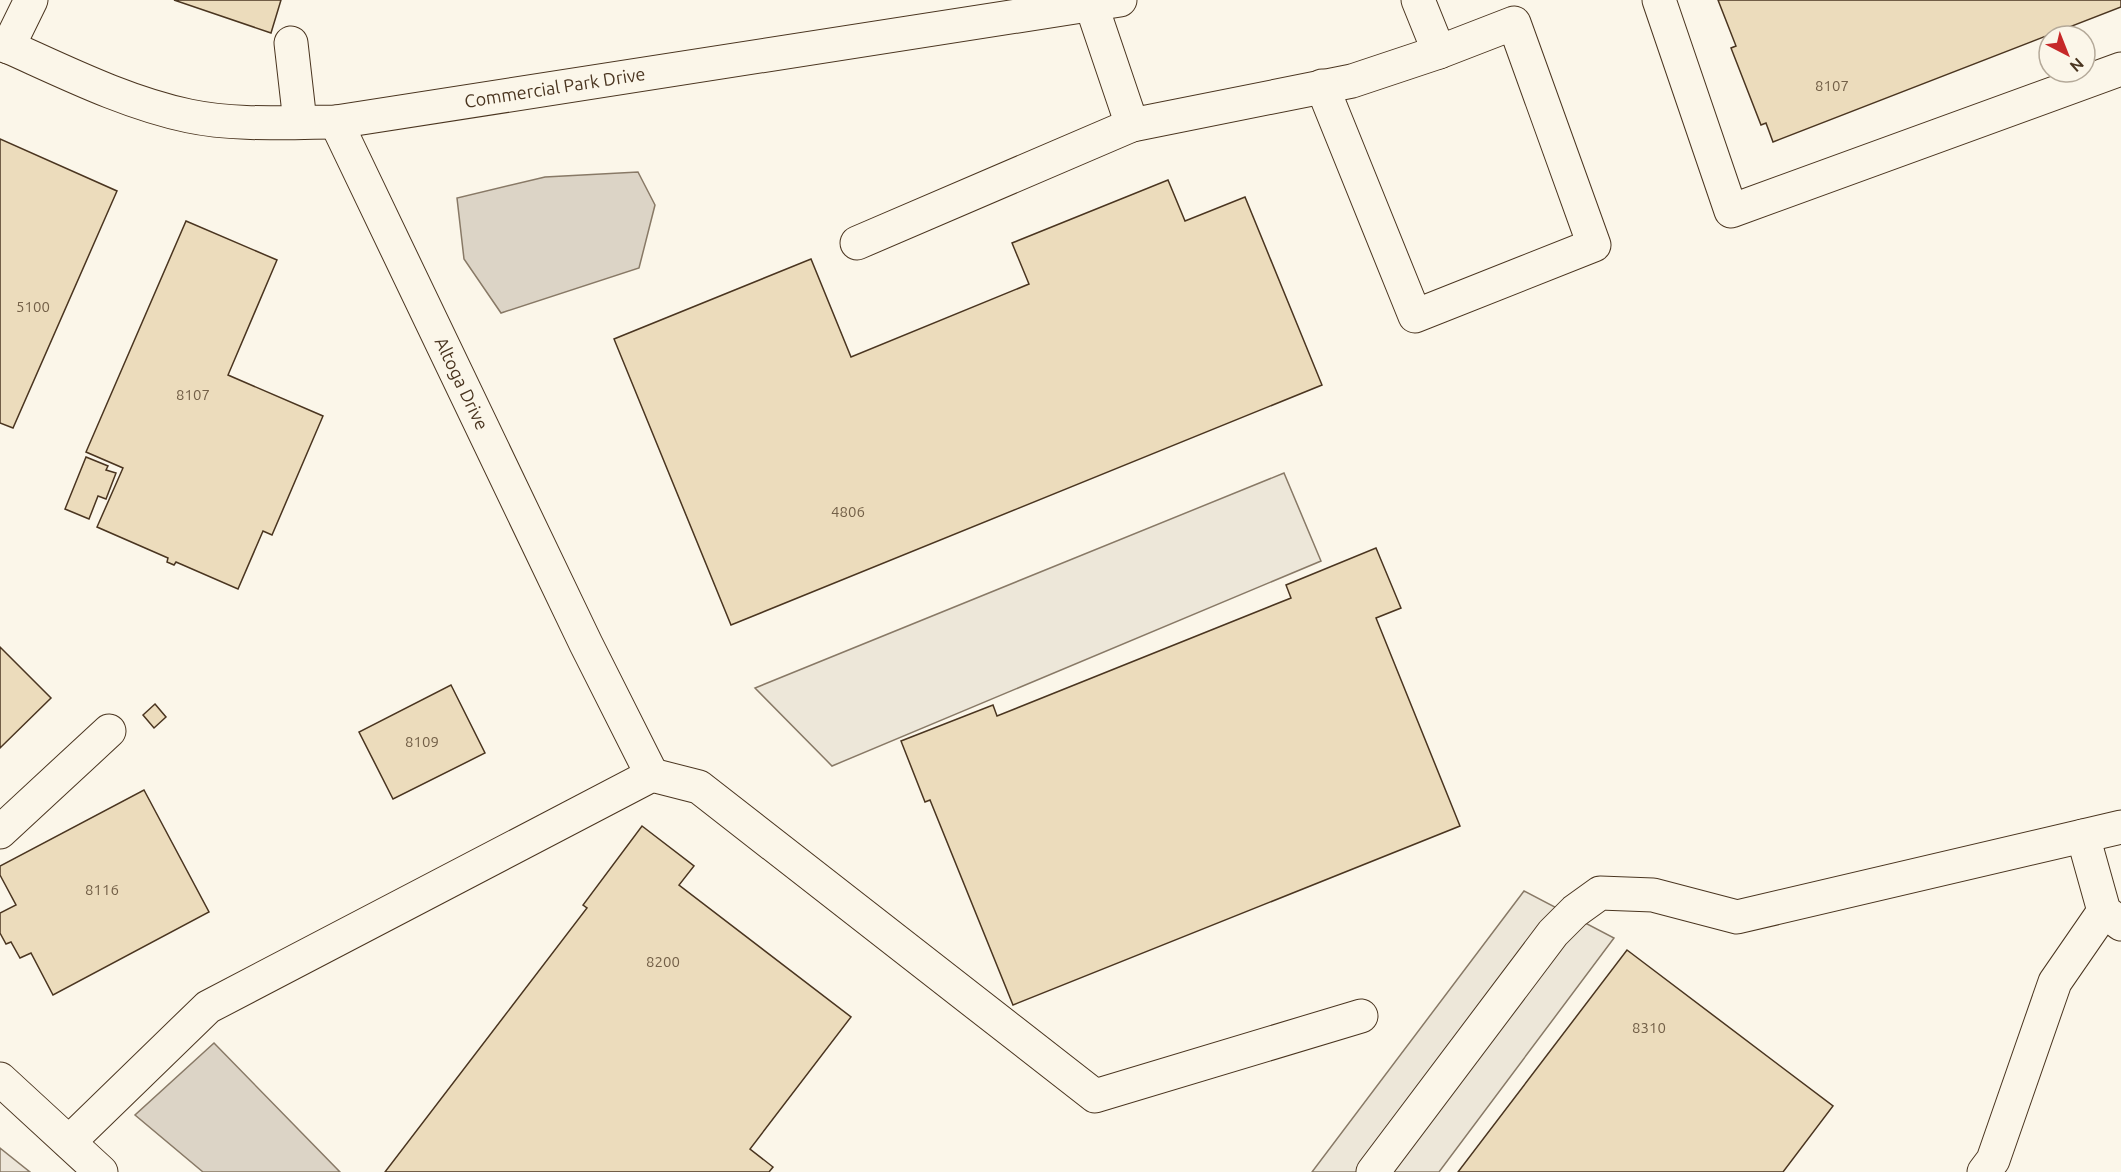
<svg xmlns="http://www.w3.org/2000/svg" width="2121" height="1172" font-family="Ubuntu,sans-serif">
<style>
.green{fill:#ede6d9;stroke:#887966;stroke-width:1.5}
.parking{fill:#ede7d9;stroke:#887966;stroke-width:1.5}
.water{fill:#dcd4c6;stroke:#887966;stroke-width:1.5}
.building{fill:#ecdcbc;stroke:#4a3520;stroke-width:1.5}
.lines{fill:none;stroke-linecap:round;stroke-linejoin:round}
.minor-casing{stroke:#4a3520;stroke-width:35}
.minor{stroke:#fbf6e9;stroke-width:33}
.labels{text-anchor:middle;stroke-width:4.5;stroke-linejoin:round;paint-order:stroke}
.number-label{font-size:15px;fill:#725f47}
.street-label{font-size:18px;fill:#4a3520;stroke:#fbf6e9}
</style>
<rect width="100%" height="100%" fill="#fbf6e9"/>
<path class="green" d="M0,1148L30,1172H0Z"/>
<g class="parking">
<path d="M1284,473L1321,561L832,766L755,688Z"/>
<path d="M1524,891L1614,938L1439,1172H1312Z"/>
</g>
<g class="water">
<path d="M638,172L655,205L639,268L501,313L464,259L457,198L545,177Z"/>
<path d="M214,1043L340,1172H203L135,1115Z"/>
</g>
<g class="building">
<path d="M174,0H281L271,33Z"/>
<path d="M1718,0H2121V7L1773,142L1766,123L1761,125L1731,48L1736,46Z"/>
<path d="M0,139L117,191L13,428L0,423Z"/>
<path d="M1168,180L1185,221L1245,197L1322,385L731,625L614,339L811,259L851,357L1029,284L1012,243Z"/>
<path d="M186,221L277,260L228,375L323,416L272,535L263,531L238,589L176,562L174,565L167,562L168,558L97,527L123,468L86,452Z"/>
<path d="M86,457L108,466L106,470L116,473L106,499L98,496L89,519L65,509Z"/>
<path d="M1376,548L1401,608L1376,618L1460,826L1013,1005L930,800L925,802L901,741L993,705L997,716L1291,598L1286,585Z"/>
<path d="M0,647L51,698L0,748Z"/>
<path d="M451,685L485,753L393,799L359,732Z"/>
<path d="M155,704L166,717L154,728L143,715Z"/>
<path d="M144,790L209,912L53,995L31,953L20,958L11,942L6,944L0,933V913L16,905L0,875V866Z"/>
<path d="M642,826L694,866L679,885L851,1017L750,1149L773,1167L769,1172H385L587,908L583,905Z"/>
<path d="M1627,950L1833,1106L1783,1172H1458Z"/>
</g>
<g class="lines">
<g class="minor-casing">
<g id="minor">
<path d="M1659,0L1731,211L2121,69"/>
<path d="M1091,4L1132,125L1352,81L1439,52L1418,0"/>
<path id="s1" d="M0,43C61,70 123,102 189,116C237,126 288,122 336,122L1120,0"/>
<path d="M291,43L300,122"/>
<path d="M8,47L31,0"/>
<path d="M1322,86L1415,316L1594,245L1514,23L1439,52"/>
<path id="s2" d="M336,122L586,644L652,775"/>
<path d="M857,243L1132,125"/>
<path d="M0,832L109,731"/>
<path d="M2083,836L2104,911L2121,924"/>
<path d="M0,1079L101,1172"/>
<path d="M69,1142L208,1007L652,775L699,787L1095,1096L1361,1016"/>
<path d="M1373,1172L1553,933L1575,911L1600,893L1653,895L1737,917L2121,827"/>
<path d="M1984,1172L1993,1160L2055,982L2104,911"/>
</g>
</g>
<use href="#minor" class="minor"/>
</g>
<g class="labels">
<g class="number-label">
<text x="1832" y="91">8107</text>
<text x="33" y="312">5100</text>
<text x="193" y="400">8107</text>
<text x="848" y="517">4806</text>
<text x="422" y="747">8109</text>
<text x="102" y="895">8116</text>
<text x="663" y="967">8200</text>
<text x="1649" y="1033">8310</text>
</g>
<g class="street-label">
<text dy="6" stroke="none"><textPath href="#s1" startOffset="572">Commercial Park Drive</textPath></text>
<text dy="6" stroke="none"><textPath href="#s2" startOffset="290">Altoga Drive</textPath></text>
</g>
</g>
<g transform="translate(2067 54) rotate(138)"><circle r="28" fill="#fbf6e9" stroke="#b4a999" stroke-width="1.5"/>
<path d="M0-4.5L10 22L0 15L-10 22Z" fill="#c62828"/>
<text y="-9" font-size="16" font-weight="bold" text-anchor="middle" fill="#4a3520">N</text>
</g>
</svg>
